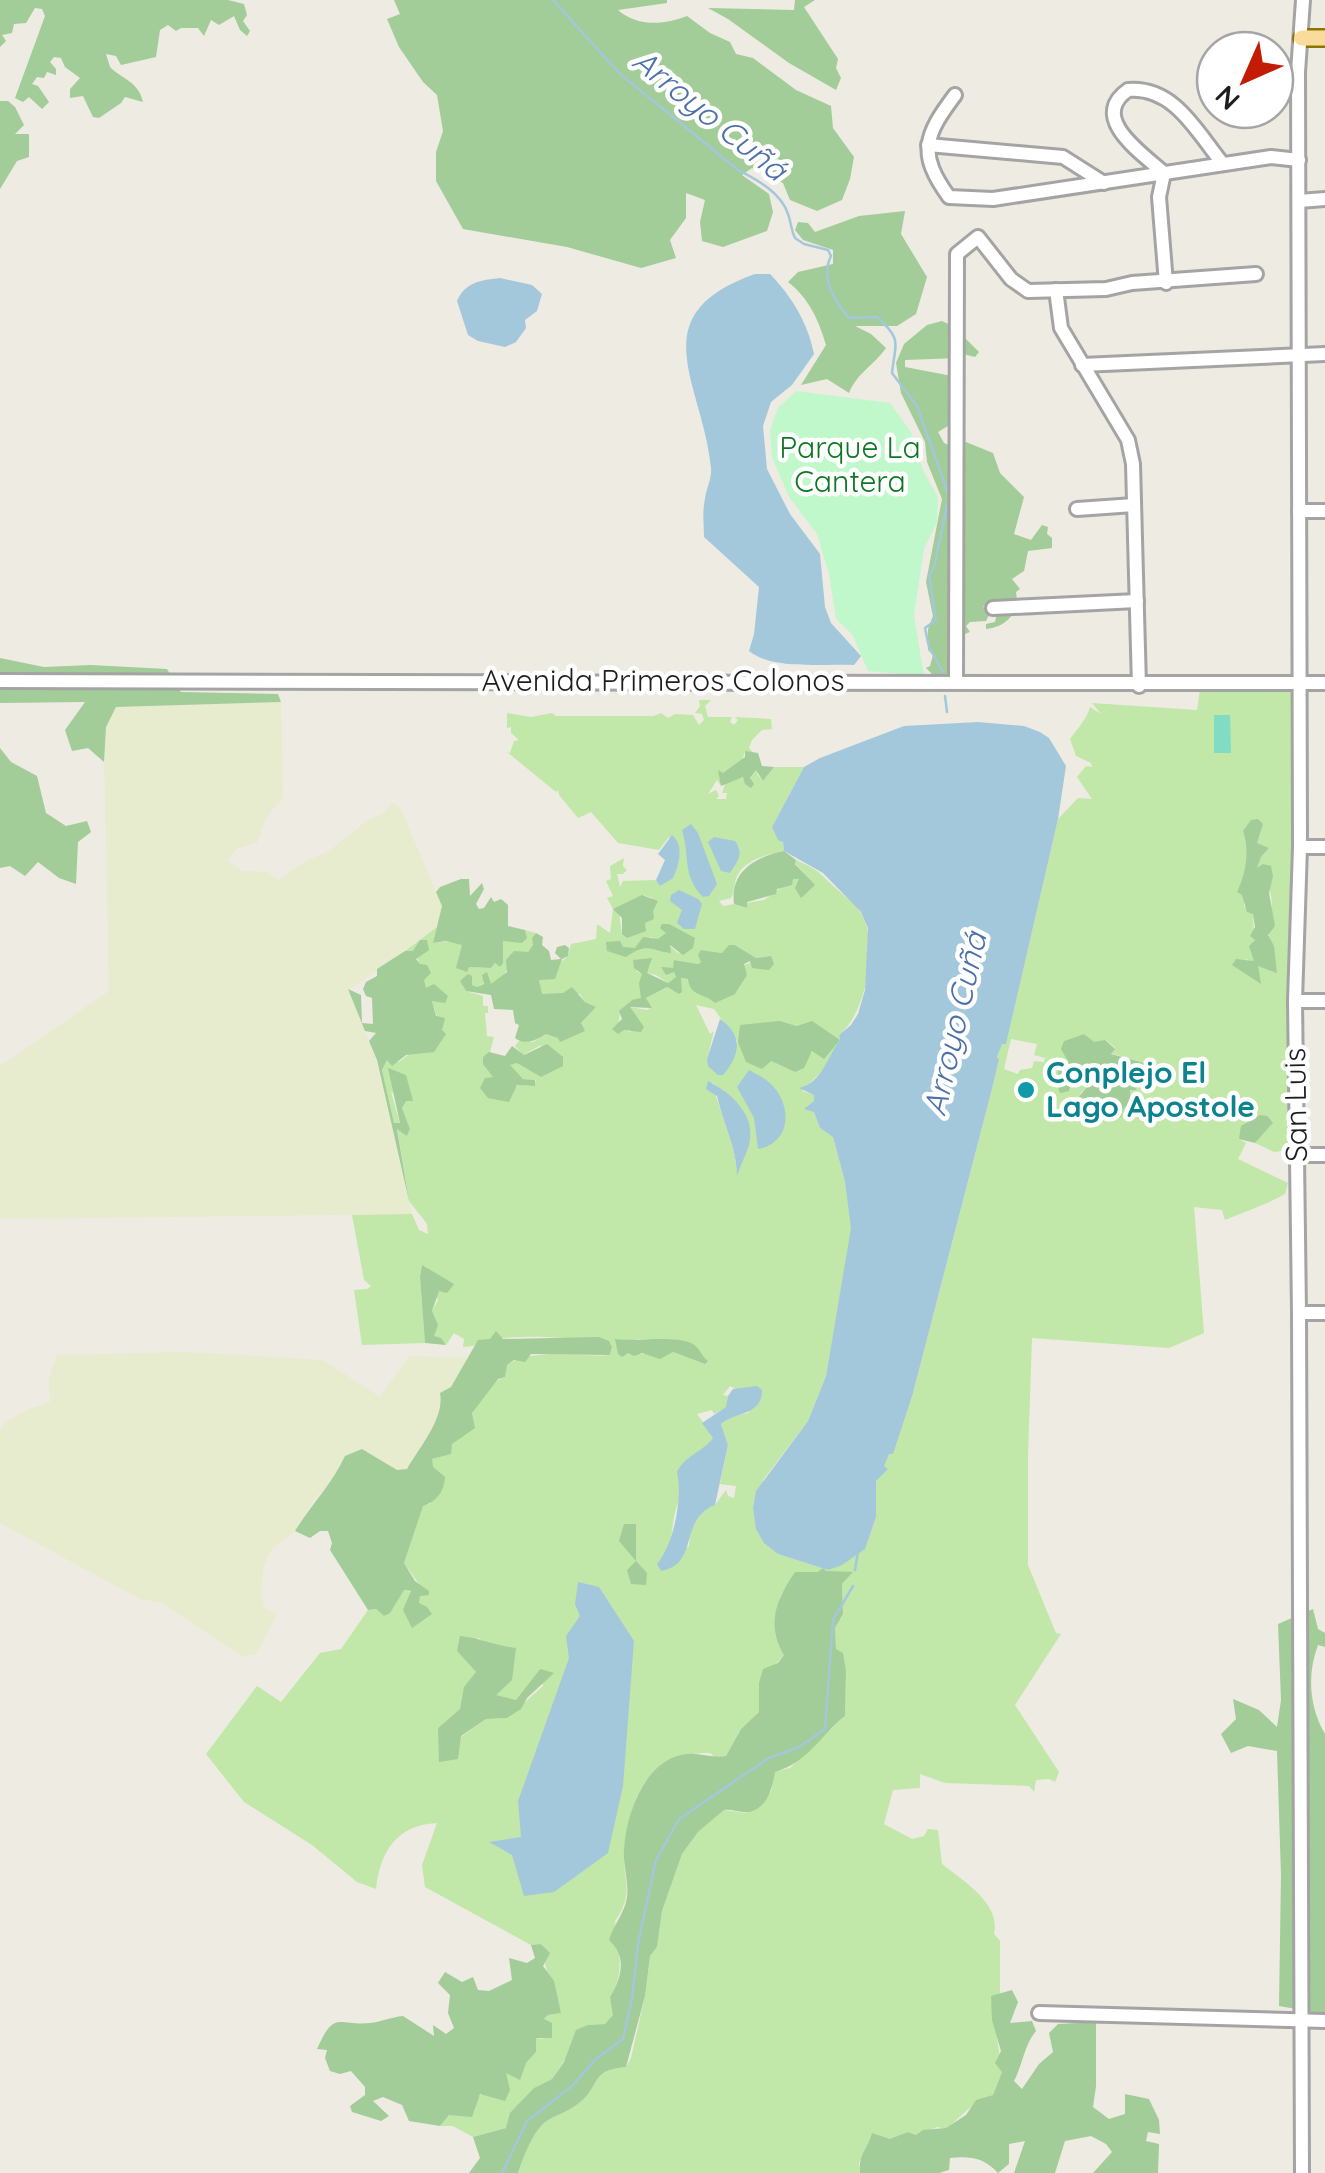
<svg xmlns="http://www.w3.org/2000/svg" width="1325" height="2173" font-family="Quicksand,sans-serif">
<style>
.farmland{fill:#e7ecce}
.grass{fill:#c1e7a9;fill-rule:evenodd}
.forest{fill:#a2cc98}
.park{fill:#c0f8cb}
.pitch{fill:#82dbc3}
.water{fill:#a4c8db}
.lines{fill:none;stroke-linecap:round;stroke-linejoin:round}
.stream{stroke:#a4c8db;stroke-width:2.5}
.minor-casing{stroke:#a4a4a4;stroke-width:18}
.major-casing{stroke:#917304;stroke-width:20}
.minor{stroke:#fff;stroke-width:12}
.major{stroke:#f9dc9c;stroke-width:15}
.culture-dot{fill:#0f9aa8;stroke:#fff;stroke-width:4}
.labels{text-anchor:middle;stroke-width:9;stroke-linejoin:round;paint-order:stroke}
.park-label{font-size:30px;fill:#0e7723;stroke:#fff}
.street-label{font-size:30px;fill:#1d1d1d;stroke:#fff}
.culture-label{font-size:30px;font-weight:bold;fill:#0d838f;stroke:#fff;text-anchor:start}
.water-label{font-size:32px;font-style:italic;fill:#4c70a9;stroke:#fff}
</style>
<rect width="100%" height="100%" fill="#eeebe3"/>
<g class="farmland">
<path d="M281,702L283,797L265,820L257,843L236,849L227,861L243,871L268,872L278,880L305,861L329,851L368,820L383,814L392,802L401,809L442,906L437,927L349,990L376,1060L412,1214L0,1219V1066L109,991L104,752L106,727L116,707Z"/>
<path d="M185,1352L323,1360L380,1397L409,1356L469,1358L442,1400L435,1421L407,1470L397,1471L362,1449L346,1456L334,1480L315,1498L295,1531L272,1549L264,1565L261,1591L264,1608L277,1614L256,1654L241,1656L162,1603L140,1599L0,1523V1430L7,1421L27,1410L50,1402L49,1378L57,1355Z"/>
</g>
<path class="grass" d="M1288,689L1296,695L1289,1150L1274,1152L1255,1143L1272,1124L1239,1139L1246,1143L1238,1159L1288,1183L1285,1194C1266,1205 1246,1211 1225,1220L1222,1210L1194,1207L1204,1333L1169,1348L1032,1338L1028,1455V1565L1053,1626L1056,1633L1061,1634L1015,1705L1059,1772L1055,1782L1049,1779L1036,1780L1034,1792L1029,1786L945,1783L920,1774V1788L893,1790L884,1824L912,1839L924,1836L928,1829L938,1830L942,1864C963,1881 1001,1903 994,1934L1000,1941V1996H991L1002,2072L993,2095C973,2101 963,2115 946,2129L937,2127L916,2135L908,2132L890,2140L870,2142L859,2163L860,2173H518C523,2158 532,2134 544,2123C554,2115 569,2112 579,2103C602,2085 589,2070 626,2067L631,2058L645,1996L650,1956L657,1947L662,1911L682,1854L698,1832L724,1810L746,1813L771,1792L774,1772L790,1768L845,1716L846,1670L836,1649L835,1628L843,1614L842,1584L852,1573L795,1572L780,1597L784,1655L759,1683V1712L741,1729L726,1756L716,1758L710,1753C651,1752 631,1792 625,1845C620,1880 637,1889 615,1921C618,1950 626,1972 610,1997L614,2015L605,2024L588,2025L552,2079L534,2088L506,2128L473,2137L453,2126H440L449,2115L459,2114L506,2072L526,2063L536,2052V2038L543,2039V2020L548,2015L561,2013C555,1988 543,1969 542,1944L531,1945L425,1887L422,1865L437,1823C397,1825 380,1851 376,1889L357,1882L312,1845L244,1802L206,1754L257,1686L281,1702L320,1653L341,1649L368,1610L376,1609L384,1616L389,1613L404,1590L411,1592L404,1610L412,1627L422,1588L404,1563L423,1505L430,1504L432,1459L450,1454L452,1444L474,1423L472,1413C480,1400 490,1381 505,1377L506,1365C537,1347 576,1358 610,1355L612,1348L609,1341C572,1339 531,1334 494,1339C483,1341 476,1347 463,1347L464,1339L454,1333L446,1345L441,1338L433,1336L432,1311L438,1300L422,1266L420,1277L425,1343L362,1345L354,1290L367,1289L371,1286L364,1280L352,1215L412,1214L419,1230L428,1234L427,1224L409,1201L397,1127L407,1136L410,1129L402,1108L406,1100L412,1101L391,1092L400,1124L394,1123L382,1070L387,1060L399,1062L441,1030L432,1001L435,999L426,989L417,956L405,951L437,927L433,943L453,941L463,945L469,967L491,968L495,963L500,967L503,940L526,938L525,930L536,933L532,938L533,945L528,952H514C509,966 506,978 491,985L482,975L484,983L477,987L460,981L466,991L483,996V1006H488V1013H485L487,1036L494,1037L489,1056L483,1057C488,1075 497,1081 513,1091L518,1085L534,1086L536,1080L523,1079L509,1065L517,1063L541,1077V1045L523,1055L515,1046L519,1041L533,1042L546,1034L559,1038L580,1033L581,1023L596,1007L585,1002L580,994H541L539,980L568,956L571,944L596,939L597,924L610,933L613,909L607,898L613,896L606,881L611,879L610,866L624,858L623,866L627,870L623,874H617L620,887L623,881L656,880L661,886C673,874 678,868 680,851L669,837L659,850L618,843L591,812L578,818L559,795L558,790L556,792L507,752L510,753L514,741L519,740L511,733V727L507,728V713L531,717L552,713L556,716H654L661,713L668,718L675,714L693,715L699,725L704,720L702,714L695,713L700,706L699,700H711L705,706L708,717H732L730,722L734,725L738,720L735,717L771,719L772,729L762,730L752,740L749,748L753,752L750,755L745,751L742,761L721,775V786L717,780L708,794L716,790L719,796L716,799H726L727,793H722L725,784L738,777L750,779L756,770H760L757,774L763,781L774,767H804L772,827L783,842L784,851C769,854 747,859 738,874C734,881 735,891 731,898L719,901L723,906L734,904L746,908V903L764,900L793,879H799L800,897L804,873L795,863L796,860C823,872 818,873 839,891C846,898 855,903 861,913C880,942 866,1014 839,1035L840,1040L823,1070L802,1091L815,1095L814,1112L820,1128L833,1137L845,1182L852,1227L826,1376L808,1421L763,1480L778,1554L828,1570L865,1548L876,1517V1481L887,1468L883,1466L913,1393L993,1085L999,1061L997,1057L1002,1043H1006L1058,819L1078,798L1092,799L1077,777L1086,766L1092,767L1091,763L1076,756L1070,739C1077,729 1087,719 1090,707L1101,714L1092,703L1197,710L1200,690ZM1256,843L1269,848L1261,857L1256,870C1277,892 1272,904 1269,931C1267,943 1274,960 1277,972L1257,965L1250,976L1241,970L1245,959L1255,962L1253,914L1244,906L1248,844ZM643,895L652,898L655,907L643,925L622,934L619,913ZM673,929L695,939L689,948L678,953L669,945L667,953L652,946L636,947L650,937L658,940L667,934L664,930ZM735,945L756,958L771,956L744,965L747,975L735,994L696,990L688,979L680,978L673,991L667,987L646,998L651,1007L647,1010L629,1007L631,1032L624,1030L619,1022L620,1011L632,1000L639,1001L641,998L642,974L636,971L651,963L646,973L656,975L668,983L676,977L673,968L675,960L698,964L701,962V950L723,953ZM696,1005L714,1009L738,1042L707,1059L714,1031L710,1034ZM780,1021L797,1026L832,1047L824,1058L813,1051L795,1072L771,1061ZM1084,1034L1094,1043L1106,1040L1115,1048L1110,1053L1156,1066L1135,1078L1130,1090L1115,1103L1103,1104L1080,1094L1089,1084L1083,1077L1073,1076L1070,1081L1059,1070L1069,1063L1064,1041ZM1011,1039L1037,1044L1034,1055L1045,1058L1044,1062L1034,1061L1032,1068L1020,1070L1018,1074L1004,1069ZM712,1082C752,1115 757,1122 737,1171C735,1142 719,1111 712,1082ZM621,1339L627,1342L638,1339L678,1340L705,1364L673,1352L664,1355L628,1353ZM730,1386L740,1391L749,1413L730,1416L721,1424L728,1445L720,1484L736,1486L734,1498L728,1496L726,1490L715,1505C696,1512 690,1526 689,1546L657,1564C678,1539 668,1529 678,1503C686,1480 700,1457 714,1437L697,1414L712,1410L714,1414L727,1407L728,1396L723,1395ZM478,1638L493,1646L494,1695L516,1700L540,1669L543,1686L507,1718L486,1719L461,1737L438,1728L460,1709L476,1672L457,1651Z"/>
<g class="forest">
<path d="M0,0H228L244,4L247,15L243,21L250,31L247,36L240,30L234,16L219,25L211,20L204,36L198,28H181L176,31L168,25L160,30L156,57L121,65L116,56L106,54L110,67C122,79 139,82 143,102L125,97L121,103L99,118L93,117L83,96L70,98V89L80,78L65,67L61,58L54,57L50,62L56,69V75L47,72L44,78L37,77L32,84L38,86L49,102L42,109L29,97L23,102L15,98L45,16L42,9L35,8L26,23L14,24L12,33L2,35L6,41L0,47Z"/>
<path d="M394,0H667V3L618,10C637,27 664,25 687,16L710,33L730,42L736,54L753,58L796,90L831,106L833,128L854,157L850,179L842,200L817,211L790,200L783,183L752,168L742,175L769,194L773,212L767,231L723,247L702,241L700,222L705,200L686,193V218L670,240L676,258L641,268L567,247L463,229L436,181V152L443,131L437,95L423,82L399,47L387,19L400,14Z"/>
<path d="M795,0H815L804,7L838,59L836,68L841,78L836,90L789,63L728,19L708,8L794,10Z"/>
<path d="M0,101H8L15,107L24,125L15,134H29V157L17,161L0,189Z"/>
<path d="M905,211L901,234L927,277L916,314L897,326H855L871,334L886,348C874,365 857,373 849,393L827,379L801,385L826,345C819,321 809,298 788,282L798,272L833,264V250L803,240L795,230L798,222L808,223L815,232L859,216Z"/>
<path d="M942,321L953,326L979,352L975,357L963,354L959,358L905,360V367L952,376L949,412L953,423L938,432L944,443L954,447L966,442L993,453L1000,473L1024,497L1014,534L1031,540L1042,525L1048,527L1047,534L1052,538V548L1028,551L1024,571L1012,579L1020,589L1016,592C1020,613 1006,627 986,629V624L995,622L998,608L1004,606L993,599L991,605L983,606L989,615L986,621L970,622L966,626L970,632L962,635L958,630L947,642C957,656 952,666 947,681L938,680L926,668L930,666L933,655L928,650V629L933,616L926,582L942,499L927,462L925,442L901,393L896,363L904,344L927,325Z"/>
<path d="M0,658L44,667L91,665L167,669L181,692L278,694L281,702L116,707L106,727L104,762L88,748L72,751L65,730L85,702L0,703Z"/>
<path d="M0,748L11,762L37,776L46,813L66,826L87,821L91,832L78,842L76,884L59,878L38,862L25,876L10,866L0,868Z"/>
<path d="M745,751L758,753L762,766L774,767L763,781L756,770L750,778L754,784L751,788L745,784L743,777L721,786L718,770L723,773L745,757Z"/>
<path d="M1258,819L1263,824L1257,843L1269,848L1261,857L1257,868L1263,864L1271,866L1273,876L1269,893L1275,926L1268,935L1274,946L1277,973L1258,966L1261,984L1232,965L1236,959L1254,961L1249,946L1255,940L1250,936L1255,927L1253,914L1247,912L1242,895L1237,892C1246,873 1250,851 1243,831L1251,820Z"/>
<path d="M784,851L796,860L795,864L815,885L801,898L795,888L799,879H793L792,885L777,889L776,894L747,902V908L734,904C730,872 754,857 784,851Z"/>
<path d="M461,879H469L470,896L482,883L484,889L476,904L479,909L484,908L491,897L494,902L501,899L508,905V926L525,930L527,938L522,943L503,941V963L500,967L495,963L491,968L469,967L467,972L456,968L462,945L446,941L433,943L442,906L436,892L440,887Z"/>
<path d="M642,895L658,901L653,911L654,919L645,923L646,931L627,938L622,934V918L613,909Z"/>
<path d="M662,924H669L695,938L693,948L683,955L670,945L671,953C649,950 647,942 626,957L607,951L606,942L620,941L623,947L635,948L643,937L658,939L666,933L660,928Z"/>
<path d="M536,933L543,937L542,945L549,951L551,960L561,959L555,953L557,947L565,945L569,948L568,956L562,959L555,979L539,980L542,994L563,993L572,987L585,1002L596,1007L581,1023L585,1031L560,1042L558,1038L546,1034C536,1040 525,1046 515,1038L519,1025L515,1023L513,1010L494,1009L491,995L466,991L460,981L468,974L472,976V985L477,987L484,984L482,975L487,972L491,984L507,972L506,960L514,951L528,952L533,945L532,938Z"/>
<path d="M420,940H427L429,950L416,959L420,964L427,965L431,973L424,980L426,988L434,984L448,996L445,1003L432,1001L436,1016L445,1018L442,1030L446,1034L434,1052L406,1055L392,1066L387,1060L382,1070L394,1123H400L388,1068L406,1075L413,1101H406L402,1108L410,1129L407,1136L397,1129L409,1201L377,1060L369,1041L376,1033L365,1031L348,989L361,995L362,1023L373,1024L372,998L366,996L363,989L366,982L377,976V969L405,951H413Z"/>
<path d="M729,945H735L756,958L771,956L774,964L769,970L752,968L750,961L744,964L747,975L735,994L715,1003C705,993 690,997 688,979L681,978L682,992L679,994L667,987L646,998L652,1008L630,1007L644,1027L641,1032L624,1030L618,1034L612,1029L622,1019L619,1011L632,1000L641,998L639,983L642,974L634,968L633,960L652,958L647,973L668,983L676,977L674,972L666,975L661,967L673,968L674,960L698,964L701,962L698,955L701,950L722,953Z"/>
<path d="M780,1021L797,1026L812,1021L840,1040L824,1059L812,1051L804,1068L795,1072L771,1061L762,1069L746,1062L738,1042L740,1025Z"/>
<path d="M1084,1034L1094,1042L1105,1040L1115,1049L1111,1054L1156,1066L1163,1074L1157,1084L1147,1082L1142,1077L1136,1078L1138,1083L1136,1090H1130V1104L1124,1108L1121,1117L1111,1122L1108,1119L1115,1103L1079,1097L1089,1084L1083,1077L1073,1076L1069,1091L1060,1093L1057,1084L1059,1069L1069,1063L1061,1049L1064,1041Z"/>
<path d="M547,1044L563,1057V1066L541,1077L517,1063L510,1065L523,1079L535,1080V1086L517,1085L509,1102L488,1098L480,1088L485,1078L493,1077L483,1064V1057L489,1052L505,1056L512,1046L524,1055Z"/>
<path d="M1260,1115L1267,1116L1273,1123L1255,1143L1239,1139L1241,1126Z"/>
<path d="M422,1265L454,1284L447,1293L439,1291L432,1311L438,1325L434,1336L441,1338L446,1345L425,1343L420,1277Z"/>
<path d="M496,1331L503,1339L599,1337L609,1341L612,1347L610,1355L531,1354L525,1362L514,1360L507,1365L505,1377L498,1379L472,1413L475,1428L452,1444L451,1454L432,1459L433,1467L445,1477C444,1492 437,1501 423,1506L404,1563L415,1581L429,1591V1595L420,1596L419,1603L427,1607L432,1614L412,1628L403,1610L411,1591L404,1590L390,1613L384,1616L376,1609L368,1610L330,1550L332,1543L328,1531H320L310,1538L295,1531C311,1505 332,1484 345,1456L362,1449L397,1470L407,1469C419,1448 445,1418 440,1393L451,1387L478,1340L490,1339Z"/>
<path d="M615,1339C635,1342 672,1335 691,1343C700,1347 700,1355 708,1361L705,1364L673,1352L660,1359L642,1353L634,1356L628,1353L622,1357L618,1354Z"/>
<path d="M624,1524H636V1561L647,1573L646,1585L631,1584L627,1570L636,1561L619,1541Z"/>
<path d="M823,1568L826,1571L853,1572L842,1584L843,1614L835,1628L836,1649L843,1653L846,1671L845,1716C820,1736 807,1763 775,1772C772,1788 768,1808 749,1812C741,1813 732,1809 724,1810L698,1832L682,1854L662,1911L657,1947L650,1956L645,1996L626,2067C589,2070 602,2085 579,2103C569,2112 554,2115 544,2123C532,2134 523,2158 518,2173H469L480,2158L473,2137L506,2128L510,2113L534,2088L552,2079L564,2062L576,2030L588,2025L605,2024L613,2015L610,1997C621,1979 628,1957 609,1940C613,1926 626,1910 627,1897C629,1882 623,1866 624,1850C626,1815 643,1764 681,1755C697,1751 712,1759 726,1756L741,1729L759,1712V1683L763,1669L778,1663L784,1655C766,1624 776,1600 795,1572H818Z"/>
<path d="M1313,1609L1318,1629L1325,1633V1647L1318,1645C1307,1674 1309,1707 1325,1734V2014L1279,2006L1281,1875L1277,1751L1248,1746L1231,1753L1221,1734L1236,1719L1233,1699L1259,1710L1277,1727L1281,1700L1278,1624Z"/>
<path d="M460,1636C480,1638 496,1646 516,1648L512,1680L496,1695L516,1700L540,1669L554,1673L527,1698L521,1709L507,1718L486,1719L461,1736L458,1759L439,1762L438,1728L460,1709L464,1687L476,1672L457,1651Z"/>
<path d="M541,1944L550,1953L543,1966L554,1981L561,2013L548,2015L544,2019L552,2023V2038H536V2052L526,2063L520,2080L506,2073L510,2090L505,2101L480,2094L472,2117L449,2115L440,2126L409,2121L402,2105L383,2097L373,2101L389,2116L381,2121L352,2112L350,2106L365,2095V2087L351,2071L340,2074L330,2071L325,2058L327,2050L317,2049C335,2009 337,2026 370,2023C381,2022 391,2017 403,2016L434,2036L433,2025L446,2034L454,2028L448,2013L450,1995L438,1983L445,1972L462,1982L473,1977L478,1990L489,1991L512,1980L509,1958L527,1963L535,1958L531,1945Z"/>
<path d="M1012,1990L1018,2002L1010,2023L1032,2021L1036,2031C1024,2045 1023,2064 1014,2081L1022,2089L1039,2064L1053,2052L1049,2033L1058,2024L1096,2022V2086L1093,2107L1109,2119L1125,2114V2094L1149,2099L1159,2120L1160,2134L1148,2132L1146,2141L1159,2144L1158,2173H1093L1112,2152L1106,2144L1091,2136L1065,2141L1055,2173H1014L1025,2141L1009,2144V2164L998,2173C984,2158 971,2156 950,2158L949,2170L939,2173H860C858,2154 868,2149 872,2133L890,2139L908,2132L916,2135L923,2130L946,2128L966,2115L976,2100L993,2095L1002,2072L995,2063L1001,2051L992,2020L991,1996Z"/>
</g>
<path class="park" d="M796,391L890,403L911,432L923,470L938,497L937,522L924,549L914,615L924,676L868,671L852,634L836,619L829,574L817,534L789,497L772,457L770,430L778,408Z"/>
<path class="pitch" d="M1214,715H1230L1231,753H1214Z"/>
<g class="water">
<path d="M755,274H770C792,297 808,323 814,354L792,385L771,402L763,426L767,469L790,514L820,554L825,607L831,623L861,656L854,665C824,663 774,671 749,651L754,634L759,587L704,537C704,525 702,511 705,499C706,489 712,479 711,468C703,383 639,315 755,274Z"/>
<path d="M500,278L532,285L542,294L537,311L525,320L526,328L516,342L505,347L478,341L468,335L457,301C465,282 481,280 500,278Z"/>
<path d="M978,722L1024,726L1040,732L1049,738L1066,766L1058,819L1006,1044H1002L997,1057L999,1060L993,1085L913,1393L893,1454H889L884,1466L888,1469L876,1481V1517L865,1549L842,1565L828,1570L778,1554L764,1543L756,1529L753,1508L756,1491L808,1421L826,1376L851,1228L845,1182L833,1137L820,1128L814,1112L804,1109L814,1101V1095L799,1088C822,1083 827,1057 840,1040L839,1035L851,1025L858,1014L865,990L868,928L861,912L823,873L784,851L783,842L778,840L772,827L804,767L820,758L904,726Z"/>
<path d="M691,824L698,833L717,884L709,896L703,897C682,876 690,856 682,830Z"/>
<path d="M672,835C685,846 679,864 673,878L660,886L656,880L665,860L658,854Z"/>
<path d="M714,837L735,841C744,854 738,861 730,873L721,871L708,842Z"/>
<path d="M679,890L698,899L702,904L695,929H684L677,923L682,910L670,901L671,895Z"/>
<path d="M720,1019C744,1036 740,1055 723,1075H718L708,1066L707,1059Z"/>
<path d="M749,1070C756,1074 765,1078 771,1084C793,1106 791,1143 758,1149L754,1118L737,1087Z"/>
<path d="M708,1081C731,1093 757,1115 749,1145C746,1155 740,1166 737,1176C737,1148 723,1123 717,1096L706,1089Z"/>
<path d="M757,1386L762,1390C762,1416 736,1411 721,1424L728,1445L715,1505C678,1519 700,1564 661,1571L657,1564C674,1544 683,1497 677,1472C685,1455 703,1452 713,1438L702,1423L726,1407L728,1396L733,1389Z"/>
<path d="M578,1582L599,1587L634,1641L623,1786L608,1853L554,1892L524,1896L512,1855L489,1842L521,1837L518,1801L569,1658L566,1636L580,1616L575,1604Z"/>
</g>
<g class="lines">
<g class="stream">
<path d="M553,0L619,73L738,170C757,180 781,192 788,214C791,222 791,230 795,238L804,244L828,250L831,256C820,278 834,300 849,318L877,317C903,340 895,343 892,373L917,406L949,496L934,567L929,575L936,620L925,628L929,647L943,672"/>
<path d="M945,696L947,712"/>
<path d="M855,1570L858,1551"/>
<path d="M502,2173L527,2121L571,2087L596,2059L623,2039L632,1999L638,1944L656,1860L679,1819L769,1758L799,1747L825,1729L833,1620L853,1586"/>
</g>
<g class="minor-casing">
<g id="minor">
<path d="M955,95C925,135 917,153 949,197L993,199L1271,157L1299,160"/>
<path d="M928,145L1063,157L1104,183"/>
<path d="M1164,173C1143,154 1088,118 1128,90C1175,86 1198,134 1223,164"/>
<path d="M1164,173L1159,197L1166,283"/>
<path d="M1299,201L1325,199"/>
<path d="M1056,290L1061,328L1128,440L1133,464L1139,686"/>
<path d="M1082,365L1325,354"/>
<path d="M1077,509L1134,505"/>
<path d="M1299,511H1325"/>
<path d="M993,608L1137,601"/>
<path d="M0,681C442,682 883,684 1325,683"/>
<path d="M956,681L957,254L978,237L1011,279L1028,291L1106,289L1132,283L1256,274"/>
<path d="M1300,847H1325"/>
<path d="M1295,1001H1325"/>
<path d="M1296,1155H1325"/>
<path d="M1299,1313H1325"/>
<path d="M1039,2013L1325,2021"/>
<path d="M1302,2173L1299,1313L1295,1001L1300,847L1298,72L1303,0"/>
</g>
</g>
<g class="major-casing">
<path id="major" d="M1302,38H1325"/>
</g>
<use href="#minor" class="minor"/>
<use href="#major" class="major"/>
</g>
<circle class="culture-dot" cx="1026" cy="1090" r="10"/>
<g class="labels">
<g class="park-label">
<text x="850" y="458">Parque La<tspan x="850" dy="34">Cantera</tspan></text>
</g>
<g class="street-label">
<text x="663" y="691">Avenida Primeros Colonos</text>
<text transform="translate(1296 1105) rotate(-91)" y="10">San Luis</text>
</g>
<g class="culture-label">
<text x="1046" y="1083">Conplejo El<tspan x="1046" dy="34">Lago Apostole</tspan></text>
</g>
<g class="water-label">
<text transform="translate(710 115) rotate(39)" y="11">Arroyo Cuñá</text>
<text transform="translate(955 1024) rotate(-77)" y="11">Arroyo Cuñá</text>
</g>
</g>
<g transform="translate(1245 80) rotate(225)"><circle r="48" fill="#ffffff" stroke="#a5a5a5" stroke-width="2.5"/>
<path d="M0-8L18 38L0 25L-18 38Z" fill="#c41b05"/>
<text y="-15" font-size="28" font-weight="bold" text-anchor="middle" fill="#1d1d1d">N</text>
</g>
</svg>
